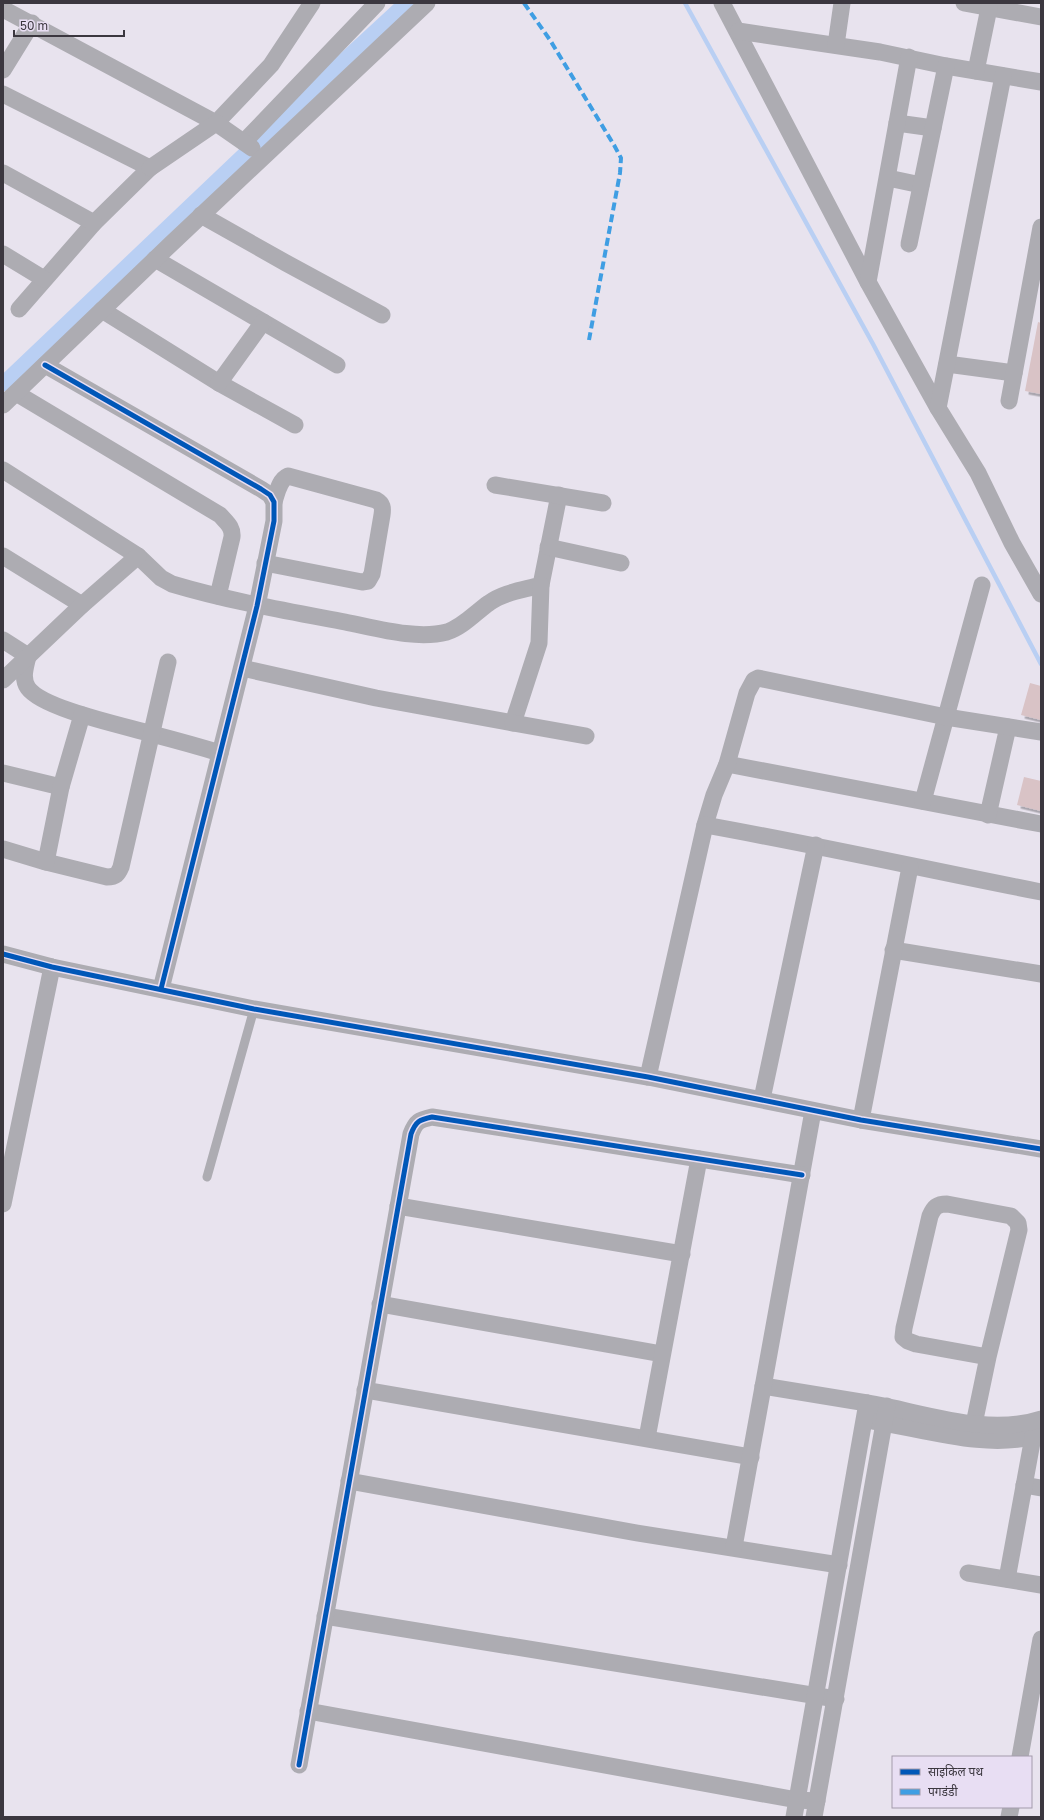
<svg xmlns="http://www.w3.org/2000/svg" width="1044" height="1820" font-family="'Golos Text','Noto Sans Devanagari',sans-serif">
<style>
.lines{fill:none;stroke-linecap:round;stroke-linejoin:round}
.stream{stroke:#b9cff3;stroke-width:4.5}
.canal{stroke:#b9cff3;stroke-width:15}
.building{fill:#d9c3c6;filter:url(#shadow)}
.lane{stroke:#adacb2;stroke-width:9}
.street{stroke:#adacb2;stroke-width:17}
.quiet{stroke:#3f9ee3;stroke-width:4;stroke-dasharray:8 4;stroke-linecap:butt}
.cycleway-casing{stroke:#e8def3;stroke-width:8}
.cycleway{stroke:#0057b8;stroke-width:5}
</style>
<defs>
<filter id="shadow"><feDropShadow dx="3.5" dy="3.5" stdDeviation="0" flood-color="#0004"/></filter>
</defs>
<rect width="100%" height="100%" fill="#e8e3ee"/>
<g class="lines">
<path class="stream" d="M685,3L873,344L1041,664"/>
<path class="canal" d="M3,384L313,89L406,3"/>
</g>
<g class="building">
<path d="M1038,322L1041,323V394L1025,391Z"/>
<path d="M1030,683L1041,686V720L1021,715Z"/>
<path d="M1024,777L1041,781V811L1017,805Z"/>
</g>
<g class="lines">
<path class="lane" d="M207,1177L254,1009"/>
<g class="street">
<path d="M722,3L868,282L938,408L978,473L1012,543L1041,594"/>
<path d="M964,3L1041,17"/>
<path d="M3,9L216,123L271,65L312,3"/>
<path d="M738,31L880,52L946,66L1041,82"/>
<path d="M836,45L842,3"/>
<path d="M3,70L32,23"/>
<path d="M976,71L989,8"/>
<path d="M3,94L150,168L94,223L19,309"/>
<path d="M897,123L933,128"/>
<path d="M244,142L377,3"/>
<path d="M150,168L216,123L252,148"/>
<path d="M3,173L94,223"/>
<path d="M888,178L921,185"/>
<path d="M201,215L286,263L382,315"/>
<path d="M909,244L946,66"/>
<path d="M3,254L44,279"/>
<path d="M155,259L337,365"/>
<path d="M868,282L909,57"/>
<path d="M102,310L219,383L295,425"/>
<path d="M947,364L1014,373"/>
<path d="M45,365L261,489L270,495L274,502V521L257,606L161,989"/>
<path d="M219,383L263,322"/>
<path d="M16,393L220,515C227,523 233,527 232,537L218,596"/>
<path d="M1009,401L1041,227"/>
<path d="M3,405L172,243L427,3"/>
<path d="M938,408L1003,76"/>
<path d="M3,470L138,556L161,578L172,584C229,601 287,611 345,622C376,628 416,640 447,632C463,627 476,612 489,603C504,592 524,590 541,585L559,495"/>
<path d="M495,485L603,503"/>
<path d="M548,547L621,563"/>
<path d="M3,556L82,605"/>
<path d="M265,563L362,582L368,581L372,574L382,515C383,508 383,504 376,500L288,476C279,480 277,493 274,502"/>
<path d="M3,640L28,656C26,666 21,678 28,688C43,709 125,726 152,734C175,740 197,746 220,753"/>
<path d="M242,668L376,698L513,723L539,643L541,585"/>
<path d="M3,680L82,605L138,556"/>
<path d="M513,723L586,736"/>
<path d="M727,764L1041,824"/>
<path d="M3,773L61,787"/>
<path d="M923,801L982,585"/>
<path d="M988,815L1008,727"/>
<path d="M705,825L714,795L727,764L747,693L754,680L758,678L946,717L1041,732"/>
<path d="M3,849L46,862L107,877C116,877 118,874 121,867L168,662"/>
<path d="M46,862L61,787L82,715"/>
<path d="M893,950L1041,974"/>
<path d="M3,954L52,967L254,1009L648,1077L861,1120L1041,1149"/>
<path d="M648,1077L705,825C817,845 929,870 1041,892"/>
<path d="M762,1099L816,845"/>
<path d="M861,1120L910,867"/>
<path d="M3,1204L52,967"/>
<path d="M398,1206L682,1254"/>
<path d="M380,1304L662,1354"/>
<path d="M763,1386L867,1403"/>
<path d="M365,1390L751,1457"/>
<path d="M873,1421C928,1430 986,1450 1041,1435"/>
<path d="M974,1424L988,1357L1019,1230L1018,1223L1011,1216L947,1204C937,1204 934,1207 930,1216L904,1328L903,1337L908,1341L916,1344L988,1357"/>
<path d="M647,1438L699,1159"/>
<path d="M349,1481L637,1533L839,1565"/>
<path d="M1024,1485L1041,1488"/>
<path d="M734,1547L813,1111"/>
<path d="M968,1573L1041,1585"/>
<path d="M1007,1579L1035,1426"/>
<path d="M325,1616L836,1699"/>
<path d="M308,1711L797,1800L817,1801"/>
<path d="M1020,1757L1041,1639"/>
<path d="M299,1765L411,1134C416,1121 419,1120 432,1117L802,1175"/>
<path d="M794,1817L867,1403C923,1412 986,1437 1041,1419"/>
<path d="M814,1817L887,1406"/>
<path d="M1009,1817L1011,1807"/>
</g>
<path class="quiet" d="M524,3L550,40L614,145L621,158L620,173L589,340"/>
<g class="cycleway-casing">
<g id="cycleway">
<path d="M45,365L261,489L270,495L274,502V521L257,606L161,989"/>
<path d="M3,954L52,967L254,1009L648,1077L861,1120L1041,1149"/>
<path d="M299,1765L411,1134C416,1121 419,1120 432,1117L802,1175"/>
</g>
</g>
<use href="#cycleway" class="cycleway"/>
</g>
<rect width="1044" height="1820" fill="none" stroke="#3b373f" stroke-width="8"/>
<rect x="892" y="1756" width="140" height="52" fill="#e8def3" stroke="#a39bab"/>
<rect x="900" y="1769" width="20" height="6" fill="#0057b8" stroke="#a39bab"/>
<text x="928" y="1776" font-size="12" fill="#3b373f">साइकिल पथ</text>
<rect x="900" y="1789" width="20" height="6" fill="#3f9ee3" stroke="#a39bab"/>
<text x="928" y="1796" font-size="12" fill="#3b373f">पगडंडी</text>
<path d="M14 30v6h110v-6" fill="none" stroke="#3b373f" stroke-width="2"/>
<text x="20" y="30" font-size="12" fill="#3b373f" stroke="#e8def3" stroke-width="3" paint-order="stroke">50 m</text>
</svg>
